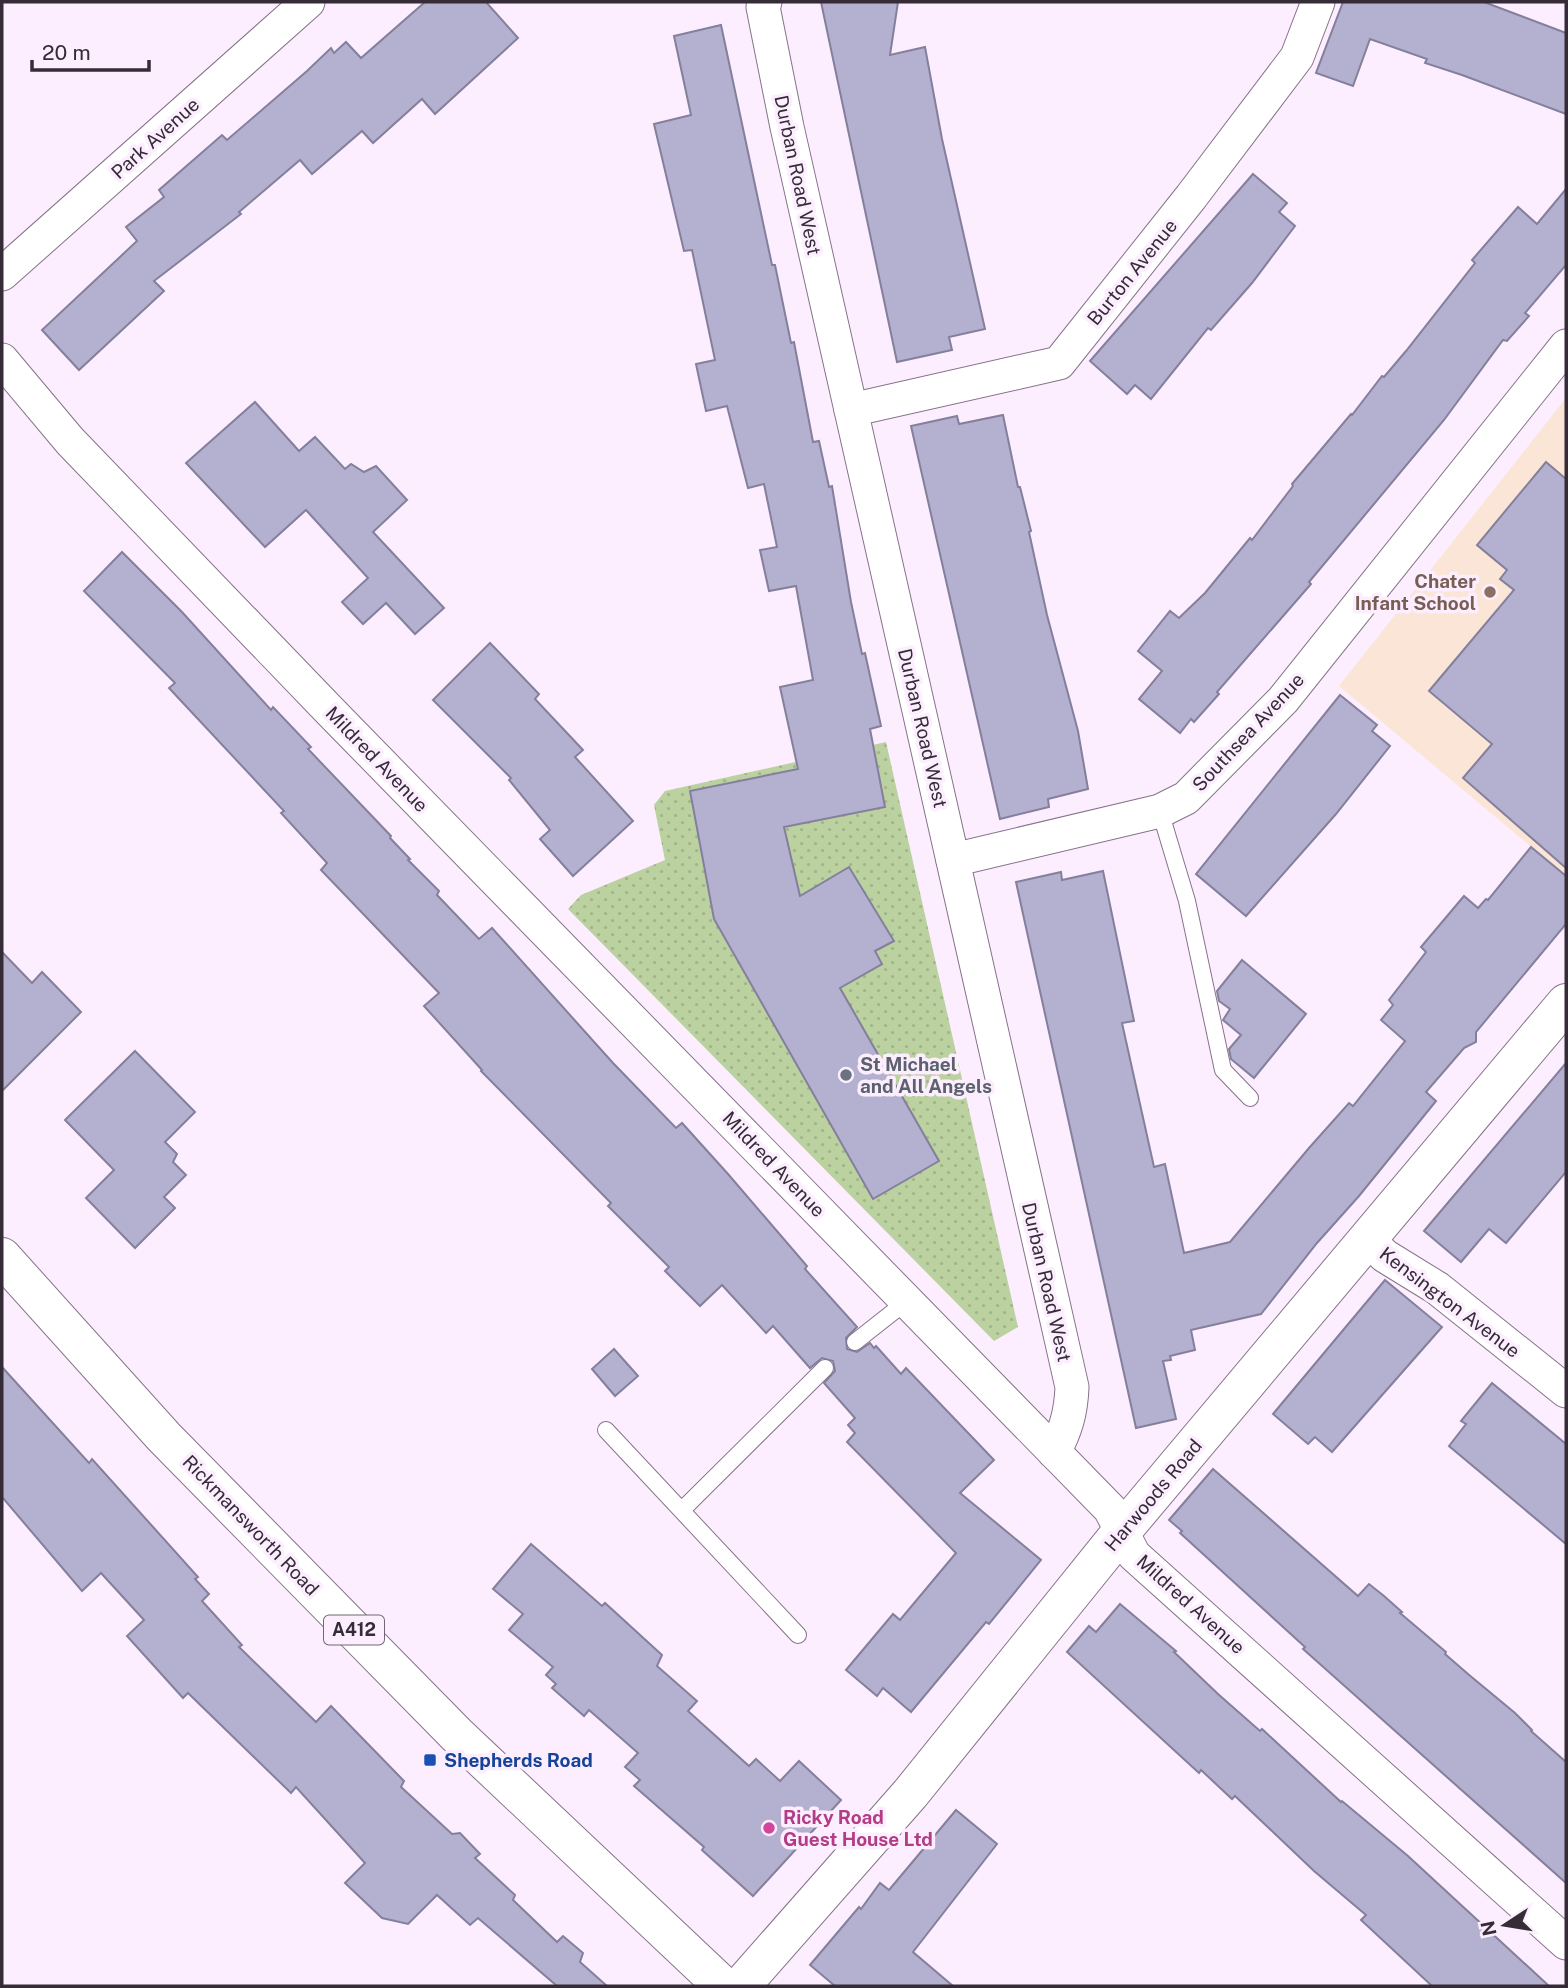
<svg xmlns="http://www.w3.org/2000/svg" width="1568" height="1988" font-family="'Public Sans',sans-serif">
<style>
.education{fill:#fae5d6}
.grass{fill:url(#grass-dots)}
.building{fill:#b4b0cf;stroke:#837f9c;stroke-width:2}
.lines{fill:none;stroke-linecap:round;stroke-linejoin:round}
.lane-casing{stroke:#87728a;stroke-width:18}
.street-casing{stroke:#87728a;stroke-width:35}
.secondary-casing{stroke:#87728a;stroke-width:40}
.primary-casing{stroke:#87728a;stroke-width:40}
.lane{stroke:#fff;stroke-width:16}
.street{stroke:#fff;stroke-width:33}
.secondary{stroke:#fff;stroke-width:38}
.primary{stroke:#fff;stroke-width:38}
.education-dot{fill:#8d6e63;stroke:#fceefe;stroke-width:2.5}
.worship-dot{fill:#6b7280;stroke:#fceefe;stroke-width:2.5}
.transit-dot{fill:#1a4fb4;stroke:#fceefe;stroke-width:2.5}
.hotel-dot{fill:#d1479c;stroke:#fceefe;stroke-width:2.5}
.labels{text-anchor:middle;stroke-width:7;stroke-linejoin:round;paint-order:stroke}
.shield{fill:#fceefe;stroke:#716673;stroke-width:2}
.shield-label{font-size:18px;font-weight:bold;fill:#352c37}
.street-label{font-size:19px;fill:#352c37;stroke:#fceefe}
.education-label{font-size:19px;font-weight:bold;fill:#785e54;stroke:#fceefe;text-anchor:end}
.worship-label{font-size:19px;font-weight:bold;fill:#5b616d;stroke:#fceefe;text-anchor:start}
.transit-label{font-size:19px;font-weight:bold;fill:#164399;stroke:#fceefe;text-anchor:start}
.hotel-label{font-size:19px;font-weight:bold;fill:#b23c85;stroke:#fceefe;text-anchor:start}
</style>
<defs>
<pattern id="grass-dots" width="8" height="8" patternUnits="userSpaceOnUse" patternTransform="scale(1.75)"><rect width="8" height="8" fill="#bbd1a0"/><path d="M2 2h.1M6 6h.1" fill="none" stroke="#a1b48a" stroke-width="1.8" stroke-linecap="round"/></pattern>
</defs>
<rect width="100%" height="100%" fill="#fceefe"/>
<path class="education" d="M1566,398V876L1339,686Z"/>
<path class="grass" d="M886,742L1018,1327L994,1341L568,909L581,895L665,860L654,805L665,791Z"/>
<g class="building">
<path d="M425,2H486L518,38L435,114L422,99L373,143L362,131L312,174L300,160L239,212L241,214L154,281L164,291L79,370L42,330L137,241L126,227L164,197L159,190L222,135L227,140L307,71L331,48L334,53L346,42L361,58Z"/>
<path d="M821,2H898L890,55L925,47L942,139L985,329L949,337L952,350L897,362Z"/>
<path d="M1343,2H1484L1566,33V114L1462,75L1425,63L1427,59L1370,39L1353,86L1316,73Z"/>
<path d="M721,25L772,265H775L791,343L794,342L813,442L819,441L829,487L832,486L851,602L862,654L865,653L881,726L870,729L885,807L784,827L800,896L849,867L894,941L875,951L882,964L840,988L939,1161L873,1199L714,919L690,791L798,769L780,687L813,680L796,586L769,591L760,550L777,547L764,484L748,488L727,406L706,411L696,364L715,360L692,250L684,251L654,124L691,115L674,36Z"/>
<path d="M1253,174L1287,203L1279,212L1295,226L1252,283L1211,330L1208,328L1151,399L1135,385L1127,394L1090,361Z"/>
<path d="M1566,189V265L1525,313L1529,316L1507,341L1503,340L1444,420L1309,582L1311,584L1217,692L1219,694L1194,722L1191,719L1180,733L1139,699L1162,671L1138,651L1170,611L1179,618L1205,593L1250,538L1252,540L1293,486L1292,484L1351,414L1352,415L1382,376L1384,377L1406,351L1475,263L1472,260L1518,207L1537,224Z"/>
<path d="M255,402L299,451L315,437L345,469L351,464L364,472L376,466L407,500L373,532L444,608L415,634L386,603L363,624L342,602L368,578L306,510L265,547L186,463Z"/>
<path d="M1003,415L1018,487H1020L1031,531L1029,532L1047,615L1078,731L1088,789L1048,799L1049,807L1000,819L911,426L957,416L959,424Z"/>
<path d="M1546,462L1566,479V868L1463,778L1492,744L1429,691L1514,590L1500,579L1507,570L1477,545Z"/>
<path d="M122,552L182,612L271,710L273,707L311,747L308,749L391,836L390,838L410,859L408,860L439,891L437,895L479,939L492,928L613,1063L676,1128L682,1123L728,1174L807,1266L805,1269L857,1327L846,1338L847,1349L857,1352L870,1343L874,1348L876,1346L901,1374L906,1368L994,1460L960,1493L1041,1560L989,1624L986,1622L911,1712L883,1688L877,1696L846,1670L893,1614L900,1620L956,1553L847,1442L855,1433L848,1425L855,1418L824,1383L835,1371L833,1361L822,1358L810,1368L773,1326L766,1333L722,1285L700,1306L665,1271L669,1267L608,1206L611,1203L481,1071L482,1070L424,1006L439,993L321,870L327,863L281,813L284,811L169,688L175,683L84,591Z"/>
<path d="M490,643L539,694L535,699L583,750L575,757L633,821L573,876L540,839L550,830L509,780L511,778L433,700Z"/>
<path d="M1340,695L1377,725L1372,731L1390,746L1336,814L1246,916L1196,874Z"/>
<path d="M1531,847L1566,876V924L1476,1032V1042L1464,1048L1426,1092L1436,1101L1359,1196L1317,1243L1261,1314L1191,1330L1195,1350L1170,1356L1171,1360L1163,1361L1176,1419L1136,1428L1016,882L1061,872L1062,880L1103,871L1134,1021L1122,1023L1154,1167L1165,1164L1184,1253L1230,1242L1309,1148L1349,1103L1353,1106L1405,1041L1381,1020L1393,1005L1389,1000L1426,952L1421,947L1464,896L1478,908L1486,899L1488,900Z"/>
<path d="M2,952L32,983L42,972L81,1012L2,1091Z"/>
<path d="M1242,960L1306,1014L1254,1078L1231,1059L1229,1049L1241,1035L1223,1020L1230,1009L1219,1001L1217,991Z"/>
<path d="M135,1051L195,1112L165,1142L177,1154L173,1162L186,1175L164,1197L175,1208L135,1248L86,1198L114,1170L65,1120Z"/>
<path d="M1566,1063V1172L1506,1243L1489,1229L1461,1262L1424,1231Z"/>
<path d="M1385,1280L1442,1327L1332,1452L1315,1437L1308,1444L1273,1414Z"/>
<path d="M614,1349L638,1376L615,1396L592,1369Z"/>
<path d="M2,1367L89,1463L92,1459L198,1577L195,1579L209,1594L202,1601L242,1645L239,1647L316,1722L331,1706L404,1781L401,1787L452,1834L460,1833L480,1854L475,1858L515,1895L513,1900L557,1942L563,1936L583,1953L580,1962L607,1986H557L478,1918L470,1925L437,1895L408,1924L382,1918L345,1883L365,1863L296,1787L291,1793L188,1693L183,1698L127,1636L144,1620L101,1573L82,1591L2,1497Z"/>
<path d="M1492,1383L1566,1444V1544L1449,1446L1466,1424L1461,1421Z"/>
<path d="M1213,1469L1358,1596L1369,1584L1384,1596L1402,1612L1400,1613L1446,1652L1445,1654L1468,1674L1515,1713L1532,1730L1531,1731L1566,1762V1883L1303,1649L1305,1647L1180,1533L1182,1531L1169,1520Z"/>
<path d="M531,1544L602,1606L605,1603L662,1655L657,1666L697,1701L688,1711L749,1766L756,1759L780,1781L799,1761L841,1800L753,1896L702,1850L704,1847L634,1786L640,1780L625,1767L638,1753L589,1710L584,1716L552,1688L556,1684L546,1675L553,1667L509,1630L523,1614L493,1589Z"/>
<path d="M1120,1604L1176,1651L1174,1652L1218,1694L1260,1731L1262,1729L1341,1802L1342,1801L1408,1856L1549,1986H1432L1361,1920L1366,1915L1314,1871L1235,1796L1232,1799L1201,1770L1199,1773L1067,1652L1089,1626L1096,1632Z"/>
<path d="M956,1810L997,1844L913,1952L953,1986H835L810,1965L859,1907L861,1909L880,1883L889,1890Z"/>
</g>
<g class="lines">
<g class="lane-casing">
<g id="lane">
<path d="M1160,811L1187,901L1223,1070L1250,1098"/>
<path d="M855,1342L907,1301"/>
<path d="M606,1430L798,1635"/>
<path d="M682,1510L825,1368"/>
</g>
</g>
<g class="street-casing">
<g id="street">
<path d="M765,2L763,7L787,127L1072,1387C1071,1412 1066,1430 1054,1452"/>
<path d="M2,274L308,2"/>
<path d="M2,360L70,441L329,710L1110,1509L1134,1555L1566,1943"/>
<path d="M851,410L1059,363L1191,197L1297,57L1318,2"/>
<path d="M953,860L1160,811L1186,798L1283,700L1566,346"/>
<path d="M1367,1239L1385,1256L1437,1288L1566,1391"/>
</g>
</g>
<g class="secondary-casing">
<path id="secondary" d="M741,1986L910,1794L1122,1531L1566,1003"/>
</g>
<g class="primary-casing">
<path id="primary" d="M2,1257L164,1437L457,1735L723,1986"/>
</g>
<use href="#lane" class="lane"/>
<use href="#street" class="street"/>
<use href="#secondary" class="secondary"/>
<use href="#primary" class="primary"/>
</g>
<circle class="education-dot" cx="1490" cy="592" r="7"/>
<circle class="worship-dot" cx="846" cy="1075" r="7"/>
<rect class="transit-dot" x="423" y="1753" width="14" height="14" rx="3.5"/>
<circle class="hotel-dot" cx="769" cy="1828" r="7"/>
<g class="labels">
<rect class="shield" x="324" y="1615.5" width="60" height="29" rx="5"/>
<g class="shield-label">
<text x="354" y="1636">A412</text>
</g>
<g class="street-label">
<text transform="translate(155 138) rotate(-42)" y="7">Park Avenue</text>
<text transform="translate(798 175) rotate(78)" y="7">Durban Road West</text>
<text transform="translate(1132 272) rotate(-51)" y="7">Burton Avenue</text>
<text transform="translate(923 728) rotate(77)" y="7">Durban Road West</text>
<text transform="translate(1248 732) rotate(-47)" y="7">Southsea Avenue</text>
<text transform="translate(377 759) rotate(46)" y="7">Mildred Avenue</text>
<text transform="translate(774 1164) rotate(46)" y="7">Mildred Avenue</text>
<text transform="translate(1047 1282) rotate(77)" y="7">Durban Road West</text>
<text transform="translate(1450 1302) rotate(37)" y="7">Kensington Avenue</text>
<text transform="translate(1153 1495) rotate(-50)" y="7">Harwoods Road</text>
<text transform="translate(251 1525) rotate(46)" y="7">Rickmansworth Road</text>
<text transform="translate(1191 1604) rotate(42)" y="7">Mildred Avenue</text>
</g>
<g class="education-label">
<text x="1476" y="588">Chater<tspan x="1476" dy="22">Infant School</tspan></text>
</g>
<g class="worship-label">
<text x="860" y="1071">St Michael<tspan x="860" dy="22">and All Angels</tspan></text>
</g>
<g class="transit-label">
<text x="444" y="1767">Shepherds Road</text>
</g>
<g class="hotel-label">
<text x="783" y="1824">Ricky Road<tspan x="783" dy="22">Guest House Ltd</tspan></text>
</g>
</g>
<rect width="1568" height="1988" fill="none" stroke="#352c37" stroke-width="7"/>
<g transform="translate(1505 1925) rotate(258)" stroke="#fceefe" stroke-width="5" paint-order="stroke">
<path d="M0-5L12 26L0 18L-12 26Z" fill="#352c37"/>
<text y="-10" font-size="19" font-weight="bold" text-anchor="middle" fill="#352c37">N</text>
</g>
<path d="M32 60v10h117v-10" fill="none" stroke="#352c37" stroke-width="3.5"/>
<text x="42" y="60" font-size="21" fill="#352c37" stroke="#fceefe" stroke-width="5" paint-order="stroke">20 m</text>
</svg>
